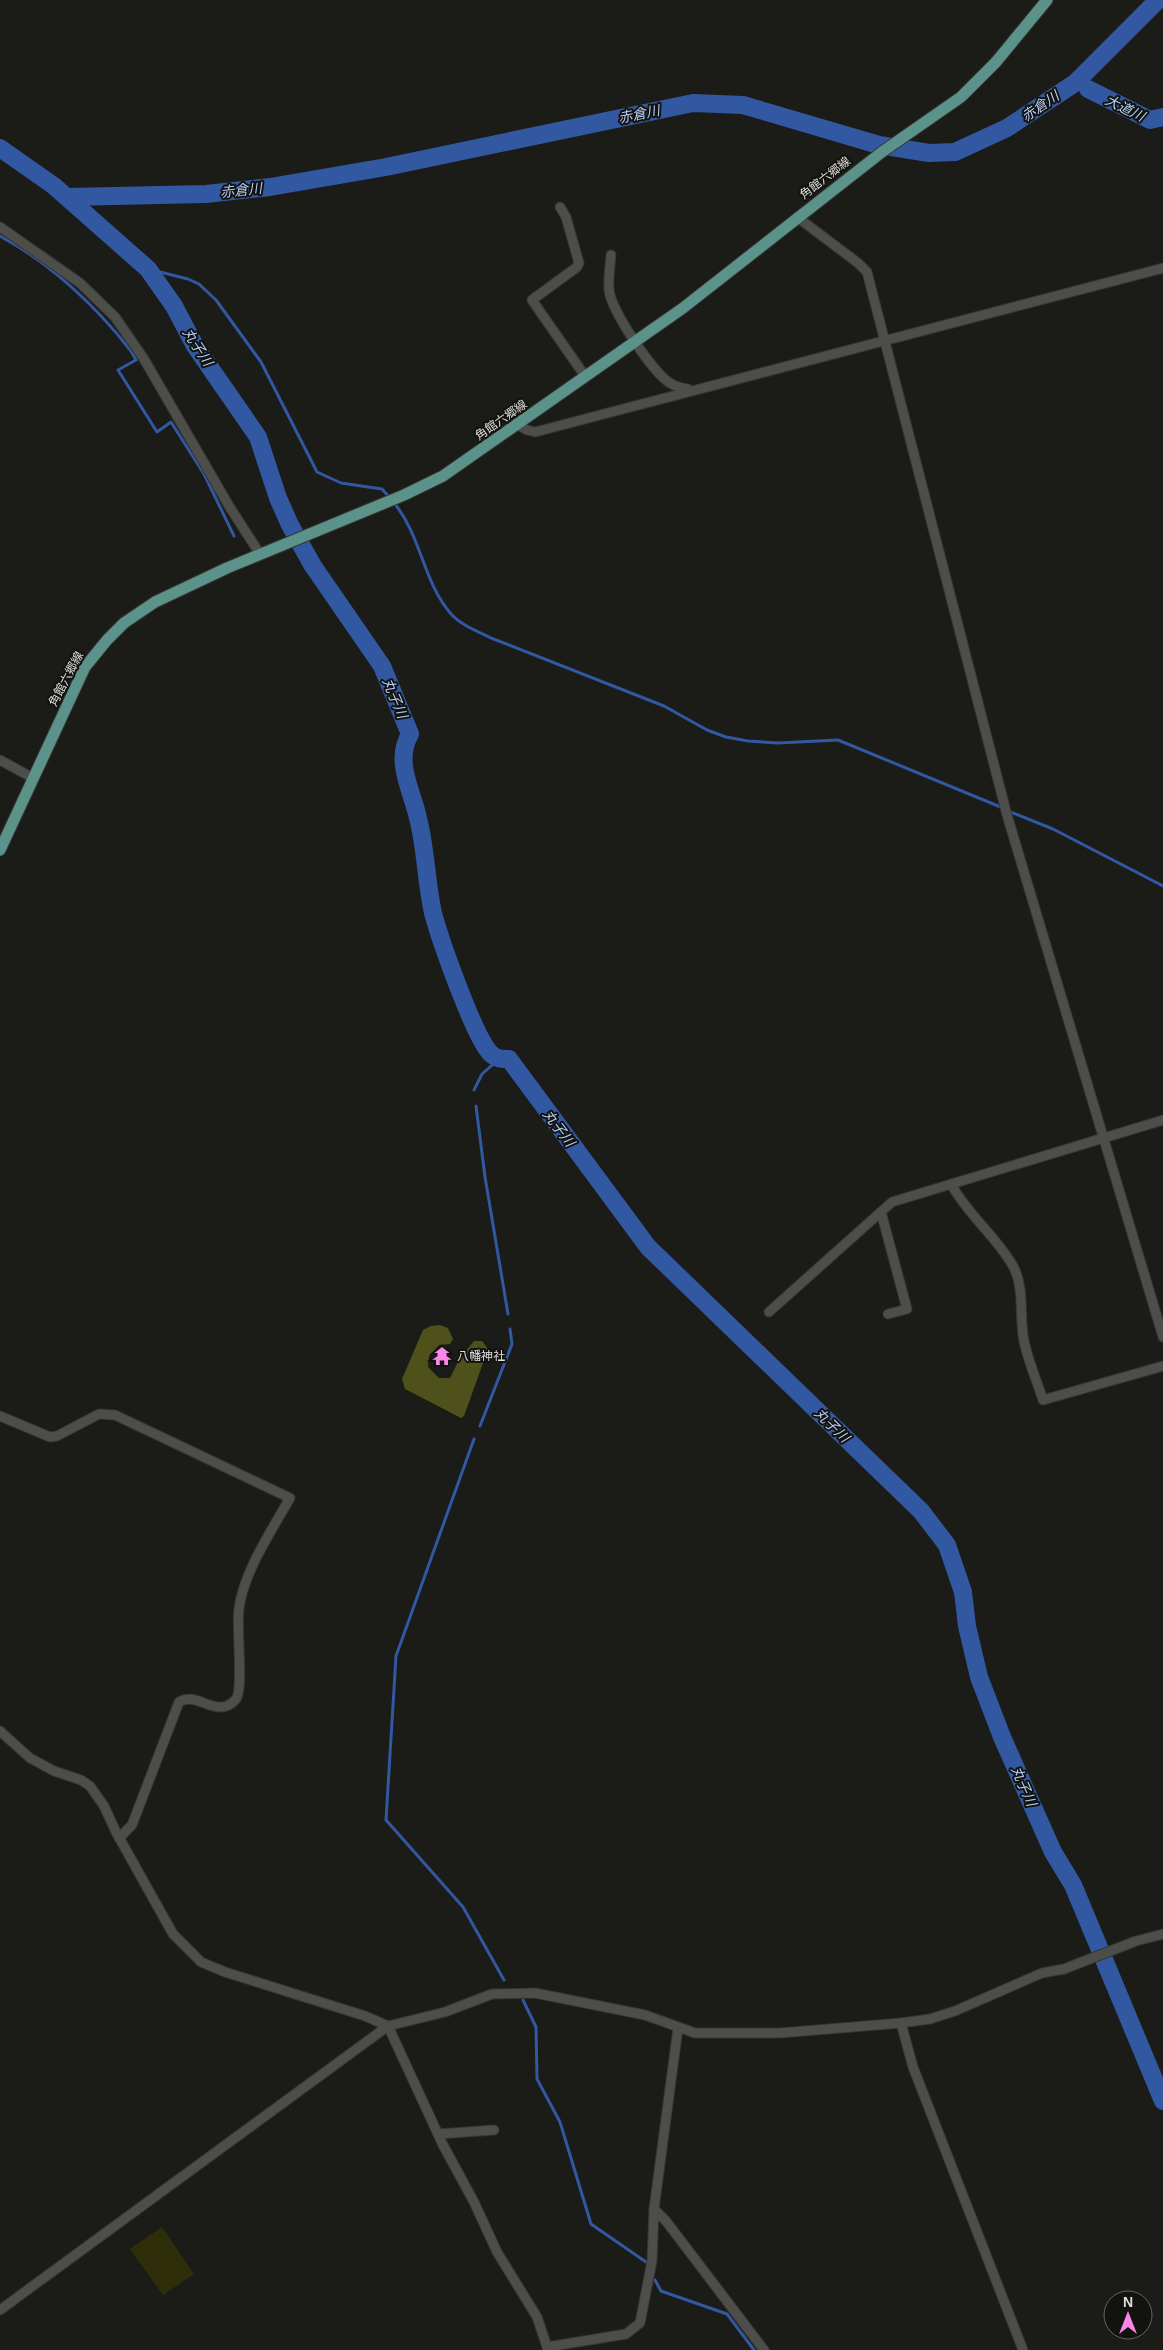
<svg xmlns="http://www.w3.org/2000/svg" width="1163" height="2350" font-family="Arial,'Noto Sans JP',sans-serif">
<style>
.green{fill:#2e2f0a}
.forest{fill:#4f511a}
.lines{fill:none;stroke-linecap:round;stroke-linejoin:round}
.stream{stroke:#3158a1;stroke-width:3}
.river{stroke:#3158a1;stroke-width:18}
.minor-casing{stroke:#363634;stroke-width:11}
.major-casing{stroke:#363634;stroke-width:13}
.minor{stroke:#4d4d49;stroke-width:9}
.major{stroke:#5b938a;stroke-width:11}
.labels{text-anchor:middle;stroke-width:4;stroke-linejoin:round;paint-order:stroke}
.street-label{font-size:12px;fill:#dfdedc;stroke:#12120f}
.poi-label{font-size:12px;fill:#dfdedc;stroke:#12120f;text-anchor:start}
.water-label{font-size:14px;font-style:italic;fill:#b7cef7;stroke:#12120f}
</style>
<rect width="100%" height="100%" fill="#1b1b18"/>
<path class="green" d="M162,2227L194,2274L163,2295L130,2249Z"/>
<path class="forest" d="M440,1325L448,1328L453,1339L450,1344L439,1345L429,1356L428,1367L439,1378H450L460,1358L474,1341H482L488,1349L464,1416L461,1418L405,1389L402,1379L423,1330L431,1326Z"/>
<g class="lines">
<g class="stream">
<path d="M0,236C50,263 96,306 131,351L136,360L118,370L157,432L171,422L204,474L234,536"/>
<path d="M148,269L188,279L199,284L216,300L261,362L317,472L341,483L382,489L390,498"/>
<path d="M394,503C421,535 423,582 451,614C461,625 477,631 491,638L664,706L707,730L726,737L748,741L778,743L838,740L1003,808"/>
<path d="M1008,811L1053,829L1163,886"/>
<path d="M474,1090L482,1074L499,1059"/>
<path d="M476,1106L485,1177L508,1314"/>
<path d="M480,1426L512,1344L510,1329"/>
<path d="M474,1439L396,1656L386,1820L463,1907L504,1980"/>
<path d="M523,2000L536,2027L537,2079L560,2122L591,2224L646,2262"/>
<path d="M655,2280L661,2291L727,2314L754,2350"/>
</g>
<g class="river">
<path d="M1088,89L1150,120L1163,117"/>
<path d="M0,148L54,186L148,269L174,306L195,346L258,437L278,498L290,525L313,566L382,666L410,734C394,762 412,790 418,818C426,849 426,882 433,913C440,939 474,1037 491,1054C497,1059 501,1059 509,1059L648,1247L921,1511L947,1545L963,1592L967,1626L979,1677L1002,1737L1053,1852L1073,1885L1163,2101"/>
<path d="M67,197L206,194L270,187L386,167L693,103L743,105L879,145L929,153L955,152L1007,128L1075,83L1158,0"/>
</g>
<g class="minor-casing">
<g id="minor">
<path d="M560,207L566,217L579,263L577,267L532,300L585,376"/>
<path d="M797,217L858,263L867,272L1007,815L1163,1337"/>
<path d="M0,227L80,283L115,317L144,359L229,506L260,554"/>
<path d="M611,255C610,267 608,279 609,290C611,310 653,373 670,383C676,387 682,388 688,389"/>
<path d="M518,425L527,430L535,432L1163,268"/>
<path d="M0,760L33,778"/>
<path d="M951,1184C967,1214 996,1236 1013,1266C1025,1288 1019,1317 1024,1341C1028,1361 1037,1381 1043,1400L1163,1366"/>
<path d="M881,1212L907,1309L888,1314"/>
<path d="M769,1312L892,1202L1163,1120"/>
<path d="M0,1416L50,1437L57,1436L99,1414L115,1415L290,1498C272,1530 243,1573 239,1609C236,1627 244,1689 236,1699C218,1721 197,1690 179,1702L132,1825L119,1838"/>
<path d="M0,1731L30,1758L54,1771L81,1780L90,1786L104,1806L116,1832L173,1934L201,1962L225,1972L365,2016L388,2026L443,2145L474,2202L497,2252L537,2317L548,2350"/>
<path d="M901,2023L913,2067L1023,2350"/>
<path d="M678,2028L654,2209L666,2221L764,2350"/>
<path d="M438,2134L494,2130"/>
<path d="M0,2310L388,2026L445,2012L492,1994L535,1993L645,2015L695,2033H780L901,2023L930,2019L955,2011L1042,1973L1064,1969L1136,1941L1163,1934"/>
<path d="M547,2347L626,2334L640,2323L652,2261L654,2209"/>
</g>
</g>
<g class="major-casing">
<path id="major" d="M0,850L85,667L107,640L124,623L155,602L227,568L404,495L443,476L683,308L882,152L961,97L996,62L1047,0"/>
</g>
<use href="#minor" class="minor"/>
<use href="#major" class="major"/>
</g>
<defs>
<g id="temple-bare" transform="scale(1.5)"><path d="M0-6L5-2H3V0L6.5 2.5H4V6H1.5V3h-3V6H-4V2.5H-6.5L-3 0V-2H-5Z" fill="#fa87e7" stroke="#12120f" stroke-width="2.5" paint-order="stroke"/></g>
</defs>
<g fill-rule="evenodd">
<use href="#temple-bare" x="442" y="1356"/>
</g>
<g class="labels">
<g class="street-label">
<text transform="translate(825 178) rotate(-38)" y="4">角館六郷線</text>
<text transform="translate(501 420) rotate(-35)" y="4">角館六郷線</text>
<text transform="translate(66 679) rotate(-62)" y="4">角館六郷線</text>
</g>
<g class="poi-label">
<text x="457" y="1360">八幡神社</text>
</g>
<g class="water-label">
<text transform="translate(1040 106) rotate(-34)" y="5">赤倉川</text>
<text transform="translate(1125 108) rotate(26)" y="5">大道川</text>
<text transform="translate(639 114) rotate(-11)" y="5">赤倉川</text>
<text transform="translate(241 190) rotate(-6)" y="5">赤倉川</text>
<text transform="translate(198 347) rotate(57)" y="5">丸子川</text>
<text transform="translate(395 698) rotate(67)" y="5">丸子川</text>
<text transform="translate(559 1128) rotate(53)" y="5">丸子川</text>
<text transform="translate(832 1425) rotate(44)" y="5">丸子川</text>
<text transform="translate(1024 1786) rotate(66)" y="5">丸子川</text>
</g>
</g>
<g transform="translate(1128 2315)"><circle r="24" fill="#12120f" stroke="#646461"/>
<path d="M0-4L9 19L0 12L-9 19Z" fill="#fa87e7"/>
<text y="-8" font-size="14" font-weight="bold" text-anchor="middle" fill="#dfdedc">N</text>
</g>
</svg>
